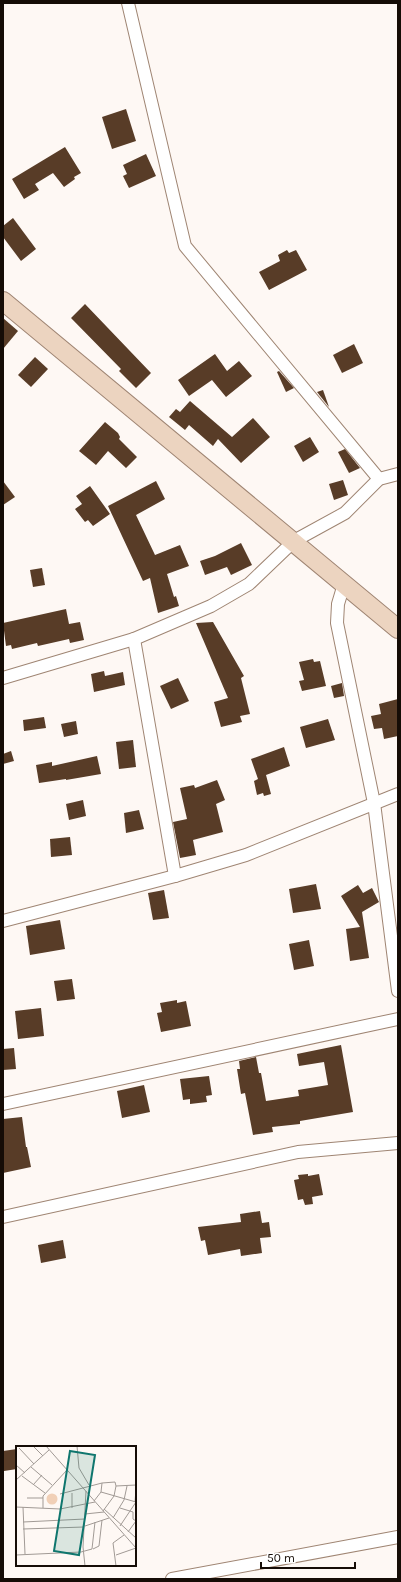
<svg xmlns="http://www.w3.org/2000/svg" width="401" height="1582" font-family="Karla,sans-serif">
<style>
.building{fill:#583c27}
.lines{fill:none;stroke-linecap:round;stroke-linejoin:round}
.minor-casing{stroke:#9f8573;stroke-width:14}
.secondary-casing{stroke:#9f8573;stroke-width:20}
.minor{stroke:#fff;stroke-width:12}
.secondary{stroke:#ecd4c0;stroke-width:18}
.inset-road{fill:none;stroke:#a19a95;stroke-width:1}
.view{fill:#0f766e;fill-opacity:0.15;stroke:#0f766e;stroke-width:2}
.inset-edge{fill:none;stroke:#150c06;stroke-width:2}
</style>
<rect width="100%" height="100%" fill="#fef8f4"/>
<g class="building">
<path d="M126,109L136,141L112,149L102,117Z"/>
<path d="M65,147L81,173L74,177L75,179L64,187L53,173L35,184L39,190L24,199L12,179Z"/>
<path d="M146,154L156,176L129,188L123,176L127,174L123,165Z"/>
<path d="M13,218L36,249L21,261L3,237V226Z"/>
<path d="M287,250L289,253L296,250L307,270L269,290L259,272L280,261L278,255Z"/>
<path d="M85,304L151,373L136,388L119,371L121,369L71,318Z"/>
<path d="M3,318L18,331L3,349Z"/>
<path d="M354,344L363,363L342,373L333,355Z"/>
<path d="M215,354L227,371L239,361L252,376L226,397L212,380L189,396L178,380Z"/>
<path d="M35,357L48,369L31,387L18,375Z"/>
<path d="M279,371L294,388L286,392L277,372Z"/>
<path d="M323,390L329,407L317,392Z"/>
<path d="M190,401L232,437L253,418L270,437L241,463L218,439L213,446L189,425L185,430L169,417L176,409L180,412Z"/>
<path d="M105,422L118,433L120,437L119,439L137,457L126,468L108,451L96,465L79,451Z"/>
<path d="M310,437L319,452L303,462L294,446Z"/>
<path d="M345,449L360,468L349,473L338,452Z"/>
<path d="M343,480L348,495L334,500L329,484Z"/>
<path d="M3,481L15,497L3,505Z"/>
<path d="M156,481L165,499L136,515L155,555L180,545L189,566L167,574L174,597L176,596L179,606L158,613L150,578L143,581L108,506Z"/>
<path d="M90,486L110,514L93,526L88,520L85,522L75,509L82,504L76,496Z"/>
<path d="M241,543L252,565L231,575L227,567L205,575L200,561L215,556Z"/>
<path d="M42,568L45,585L33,587L30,570Z"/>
<path d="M66,609L69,624L80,622L84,640L70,643L69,639L38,646L37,643L12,649L11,645L6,646L3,623Z"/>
<path d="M213,622L244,676L241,678L250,714L240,716L242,722L221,727L214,702L228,698L196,623Z"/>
<path d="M313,659L314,662L320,661L326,686L302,691L299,681L304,680L299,662Z"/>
<path d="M104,671L105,676L123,672L125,685L94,692L91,674Z"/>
<path d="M178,678L189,701L171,709L160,686Z"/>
<path d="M342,683L344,696L334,698L331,686Z"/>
<path d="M398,699V736L384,739L382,728L374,729L371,716L381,714L379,704Z"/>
<path d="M44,717L46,728L24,731L23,720Z"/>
<path d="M328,719L335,740L306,748L300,727Z"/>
<path d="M76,721L78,734L64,737L61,724Z"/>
<path d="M133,740L136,767L119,769L116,742Z"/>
<path d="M284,747L290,766L266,775L271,794L264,796L263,793L257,795L254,781L258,779L251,759Z"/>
<path d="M11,751L14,761L3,764V754Z"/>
<path d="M97,756L101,774L66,780V779L39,783L36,765L52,762V766Z"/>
<path d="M217,780L225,800L216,804L223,832L193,840L196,855L180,858L173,822L187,819L180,788L194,785L195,788Z"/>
<path d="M83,800L86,816L69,820L66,804Z"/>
<path d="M139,810L144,829L126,833L124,813Z"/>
<path d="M70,837L72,855L51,857L50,839Z"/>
<path d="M316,884L321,909L293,913L289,889Z"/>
<path d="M358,885L363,893L372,888L379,902L362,912L369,958L350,961L346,929L360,927L341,896Z"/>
<path d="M164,890L169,918L153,920L148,893Z"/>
<path d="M60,920L65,949L30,955L26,926Z"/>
<path d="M309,940L314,966L294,970L289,944Z"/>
<path d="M72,979L75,999L57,1001L54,981Z"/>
<path d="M177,1000V1003L186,1001L191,1026L161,1032L157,1013L162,1012L160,1003Z"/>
<path d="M41,1008L44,1036L18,1039L15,1011Z"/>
<path d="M341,1045L353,1112L300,1121V1124L272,1127L273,1132L253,1135L245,1093L241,1094L237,1069H240L239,1061L256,1057L259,1073H261L266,1101L299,1096L298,1090L328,1085L324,1062L299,1066L297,1054Z"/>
<path d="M14,1048L16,1069L3,1070V1049Z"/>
<path d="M209,1076L212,1095L206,1096L207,1102L190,1104V1099L183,1100L180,1079Z"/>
<path d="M144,1085L150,1112L122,1118L117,1091Z"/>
<path d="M22,1117L26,1147H27L31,1167L3,1173V1119Z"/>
<path d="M308,1174V1176L319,1174L323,1195L312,1197L313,1204L305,1205L303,1199L298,1200L294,1180L299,1179L298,1175Z"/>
<path d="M260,1211L262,1223L269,1222L271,1237L260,1238L262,1253L241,1256L240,1249L208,1255L205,1240L201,1241L198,1227L241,1222L240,1214Z"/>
<path d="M63,1240L66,1258L41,1263L38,1245Z"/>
<path d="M17,1449V1469L4,1471L3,1451Z"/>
</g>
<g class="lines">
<g class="minor-casing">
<g id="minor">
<path d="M128,3L185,246L379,479"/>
<path d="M344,584L338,604L337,623L374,803L398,991"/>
<path d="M134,639L175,876"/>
<path d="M3,678L134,639L211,606L249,584L294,541L345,513L379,479L398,474"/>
<path d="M3,921L175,876L246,855L398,794"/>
<path d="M3,1104L398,1019"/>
<path d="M3,1217L298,1152L398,1143"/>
<path d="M172,1579L398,1537"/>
</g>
</g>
<g class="secondary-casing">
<path id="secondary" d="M3,301L398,629"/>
</g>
<use href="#minor" class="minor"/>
<use href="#secondary" class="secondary"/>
</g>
<g transform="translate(16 1446)">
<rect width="120" height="120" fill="#fef8f4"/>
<path d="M30.5 53a5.5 5.5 0 1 1 11 0a5.5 5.5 0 1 1-11 0Z" fill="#f1d0b7"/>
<path class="inset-road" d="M17,0L27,10M30,0L120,102M61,0L63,22L73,39M3,2L18,18M0,19L9,27M15,21L36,39M6,30L29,47M0,34L33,4M17,39L26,29M85,46L120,56M56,47V62M44,48L86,37L99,36L100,40L120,39M11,52H27M78,55L85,46L86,37M119,56L120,43M0,58V61L44,63L79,56M7,61L9,108M27,62V50L51,24M104,62L117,66V73L120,75M88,63L120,92M87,65L98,50L100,40M69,68L88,66M97,72L108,54L111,40M7,76L69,73M69,80L93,72M104,80L120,56M7,83L68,81M112,86L120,75M77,103L83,100L86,74M0,109L65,106L76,103L79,76M100,109L120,102M69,120L67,101L70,45M100,120L97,97L108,89"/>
<path class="view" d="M54,5L79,9L63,109L38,105Z"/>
<rect width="120" height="120" class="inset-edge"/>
</g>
<rect width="401" height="1582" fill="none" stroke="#150c06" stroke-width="8"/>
<path d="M261 1562v6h94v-6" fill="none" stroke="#150c06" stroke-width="2"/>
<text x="267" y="1562" font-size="12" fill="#150c06" stroke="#ffffff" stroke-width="3" paint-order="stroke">50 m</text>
</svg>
